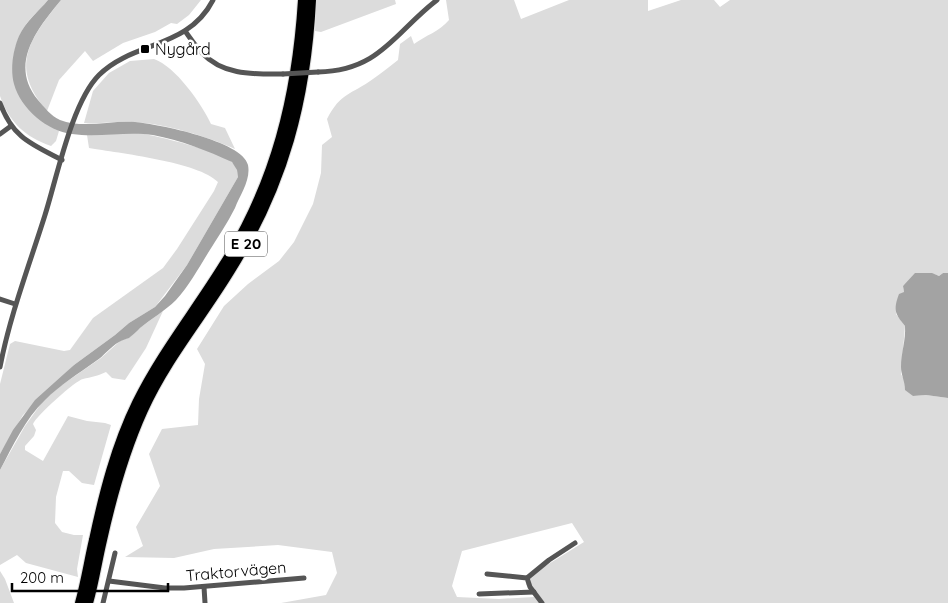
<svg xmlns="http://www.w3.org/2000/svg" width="948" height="603" font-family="Quicksand,sans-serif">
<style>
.green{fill:#dcdcdc;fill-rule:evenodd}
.water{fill:#a3a3a3}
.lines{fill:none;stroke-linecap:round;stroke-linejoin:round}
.highway-casing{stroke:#dbdbdb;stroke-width:12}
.street{stroke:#555;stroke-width:5}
.highway{stroke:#000;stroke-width:10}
.street-bridge{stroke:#555;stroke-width:5}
.poi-dot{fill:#000;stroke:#fff;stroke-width:2}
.labels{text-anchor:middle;stroke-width:5;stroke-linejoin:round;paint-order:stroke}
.shield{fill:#fff;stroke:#4c4c4c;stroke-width:1}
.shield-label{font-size:15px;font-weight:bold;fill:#000}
.poi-label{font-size:16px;fill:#000;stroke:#fff;text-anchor:start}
.street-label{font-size:16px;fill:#000;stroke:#fff}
</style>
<rect width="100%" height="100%" fill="#fff"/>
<g class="green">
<path d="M0,0H48C40,10 29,18 23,29C0,71 19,111 59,131L56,141L51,146C25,137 9,122 0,96Z"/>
<path d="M61,0H201L189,15L177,24L171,23L155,32L123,43L93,61L85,51L59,80L47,111C9,66 29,40 61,0Z"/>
<path d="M316,0H395L396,4L321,32L315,31Z"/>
<path d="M446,0H514L521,19L569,0H648V11L681,0H714L720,7L730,0H948V273H943L939,276C921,270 917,276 903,286L904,292L896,314L905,326L901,374L913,396L926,395L948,398V603H281L326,595L337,573L332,552L278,545L214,549L174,558L125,557L143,546L136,527L160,486L149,454L162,429L198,425L199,399L205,364L197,349L224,306L248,284L279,261L294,242L313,204L321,173L322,145L332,137L327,119C341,92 351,95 373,79C382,73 390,66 398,60L400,44L411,36L414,44C426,35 439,32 449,20ZM572,523L584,542L531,575L526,584L534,597L499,599L457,597L452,586L462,551Z"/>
<path d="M154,59C175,66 202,104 211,124L225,128L235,149C206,136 166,124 134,122C117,121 101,124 84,123L93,91L109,73L130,61Z"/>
<path d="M139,133C157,136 221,151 233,163C237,167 238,172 238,177L187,265L155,307L129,323L115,335L74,365L23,415L0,454V384L10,344L15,341L64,351L70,350L93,318L163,268L177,249L214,191L218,182C199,162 118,153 89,148L87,135Z"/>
<path d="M163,311L146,348L125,380L112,378L106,372C98,376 91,377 83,379C76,380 36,416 33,424L36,430L34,436L25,446V450L43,461L68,416L87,421L105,423L111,425L94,485L82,483L69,471H63L56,497L55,523L62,532L74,535H83L77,569L78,577L26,563L17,555L0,565V470L25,426L43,401L59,387L101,358L120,341L130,337L141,327Z"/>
<path d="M0,571L5,579L14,603H0Z"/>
</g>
<g class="water">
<path d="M48,0H61C38,28 8,64 38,100C44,107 51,116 60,120C83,129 112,120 135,122C158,124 243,141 248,165C251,180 240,195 235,208C227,224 217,238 208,253C198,269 189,286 176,300C165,311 152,318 140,328C137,331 133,335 129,338C126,339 122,340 119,342C110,347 104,356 96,361C78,374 60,385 45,400C25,419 13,446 0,470V454L13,430L35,400L74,365L115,335L129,323L155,307L165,296L187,265L238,177L237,170L232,162C208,151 180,140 153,135C126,131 99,138 72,134C47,131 21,109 14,84C10,69 13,50 19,36C26,21 38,12 48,0Z"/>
<path d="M915,273H932L939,276L943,273H948V398L926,395L913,396L905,390C905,381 901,375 901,367C901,353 906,340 905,326C895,314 893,310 899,294L904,292L903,286Z"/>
</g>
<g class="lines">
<g class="highway-casing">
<g id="highway">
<path d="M80,603C86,582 89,561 94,540C104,493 116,446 137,403C161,354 195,312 224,265C276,183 297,96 303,0"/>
<path d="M88,603C94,582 97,561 102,540C112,495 124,452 143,410C166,359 202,317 231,269C284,183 306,100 311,0"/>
</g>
</g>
<g class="street">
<path d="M185,31C191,39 196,47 202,53C224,76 254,74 283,74"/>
<path d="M318,72C380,71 395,32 437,0"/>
<path d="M0,103C13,138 31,144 62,160"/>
<path d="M0,134L11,126"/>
<path d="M0,299L15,304"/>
<path d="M0,367C10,315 29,266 45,215C57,177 72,102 99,75C133,41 188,49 213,0"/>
<path d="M487,574L527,578L530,587L542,603"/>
<path d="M527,578L549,560L575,543"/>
<path d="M109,581L165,588H184L304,578"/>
<path d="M204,587L205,603"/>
<path d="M479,594L534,592"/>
<path d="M103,603L115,553"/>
</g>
<use href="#highway" class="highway"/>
<path class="street-bridge" d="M283,74L318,72"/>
</g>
<rect class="poi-dot" x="140" y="44" width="10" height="10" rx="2.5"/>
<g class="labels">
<rect class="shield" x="225" y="231.5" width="42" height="25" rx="4"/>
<g class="shield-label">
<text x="246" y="249">E 20</text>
</g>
<g class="poi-label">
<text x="155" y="55">Nygård</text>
</g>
<g class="street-label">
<text transform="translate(236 571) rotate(-5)" y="6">Traktorvägen</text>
</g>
</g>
<path d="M12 583v8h156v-8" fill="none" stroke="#000000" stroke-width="2.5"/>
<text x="20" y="583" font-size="15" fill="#000000" stroke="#ffffff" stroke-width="4" paint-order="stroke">200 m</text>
</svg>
